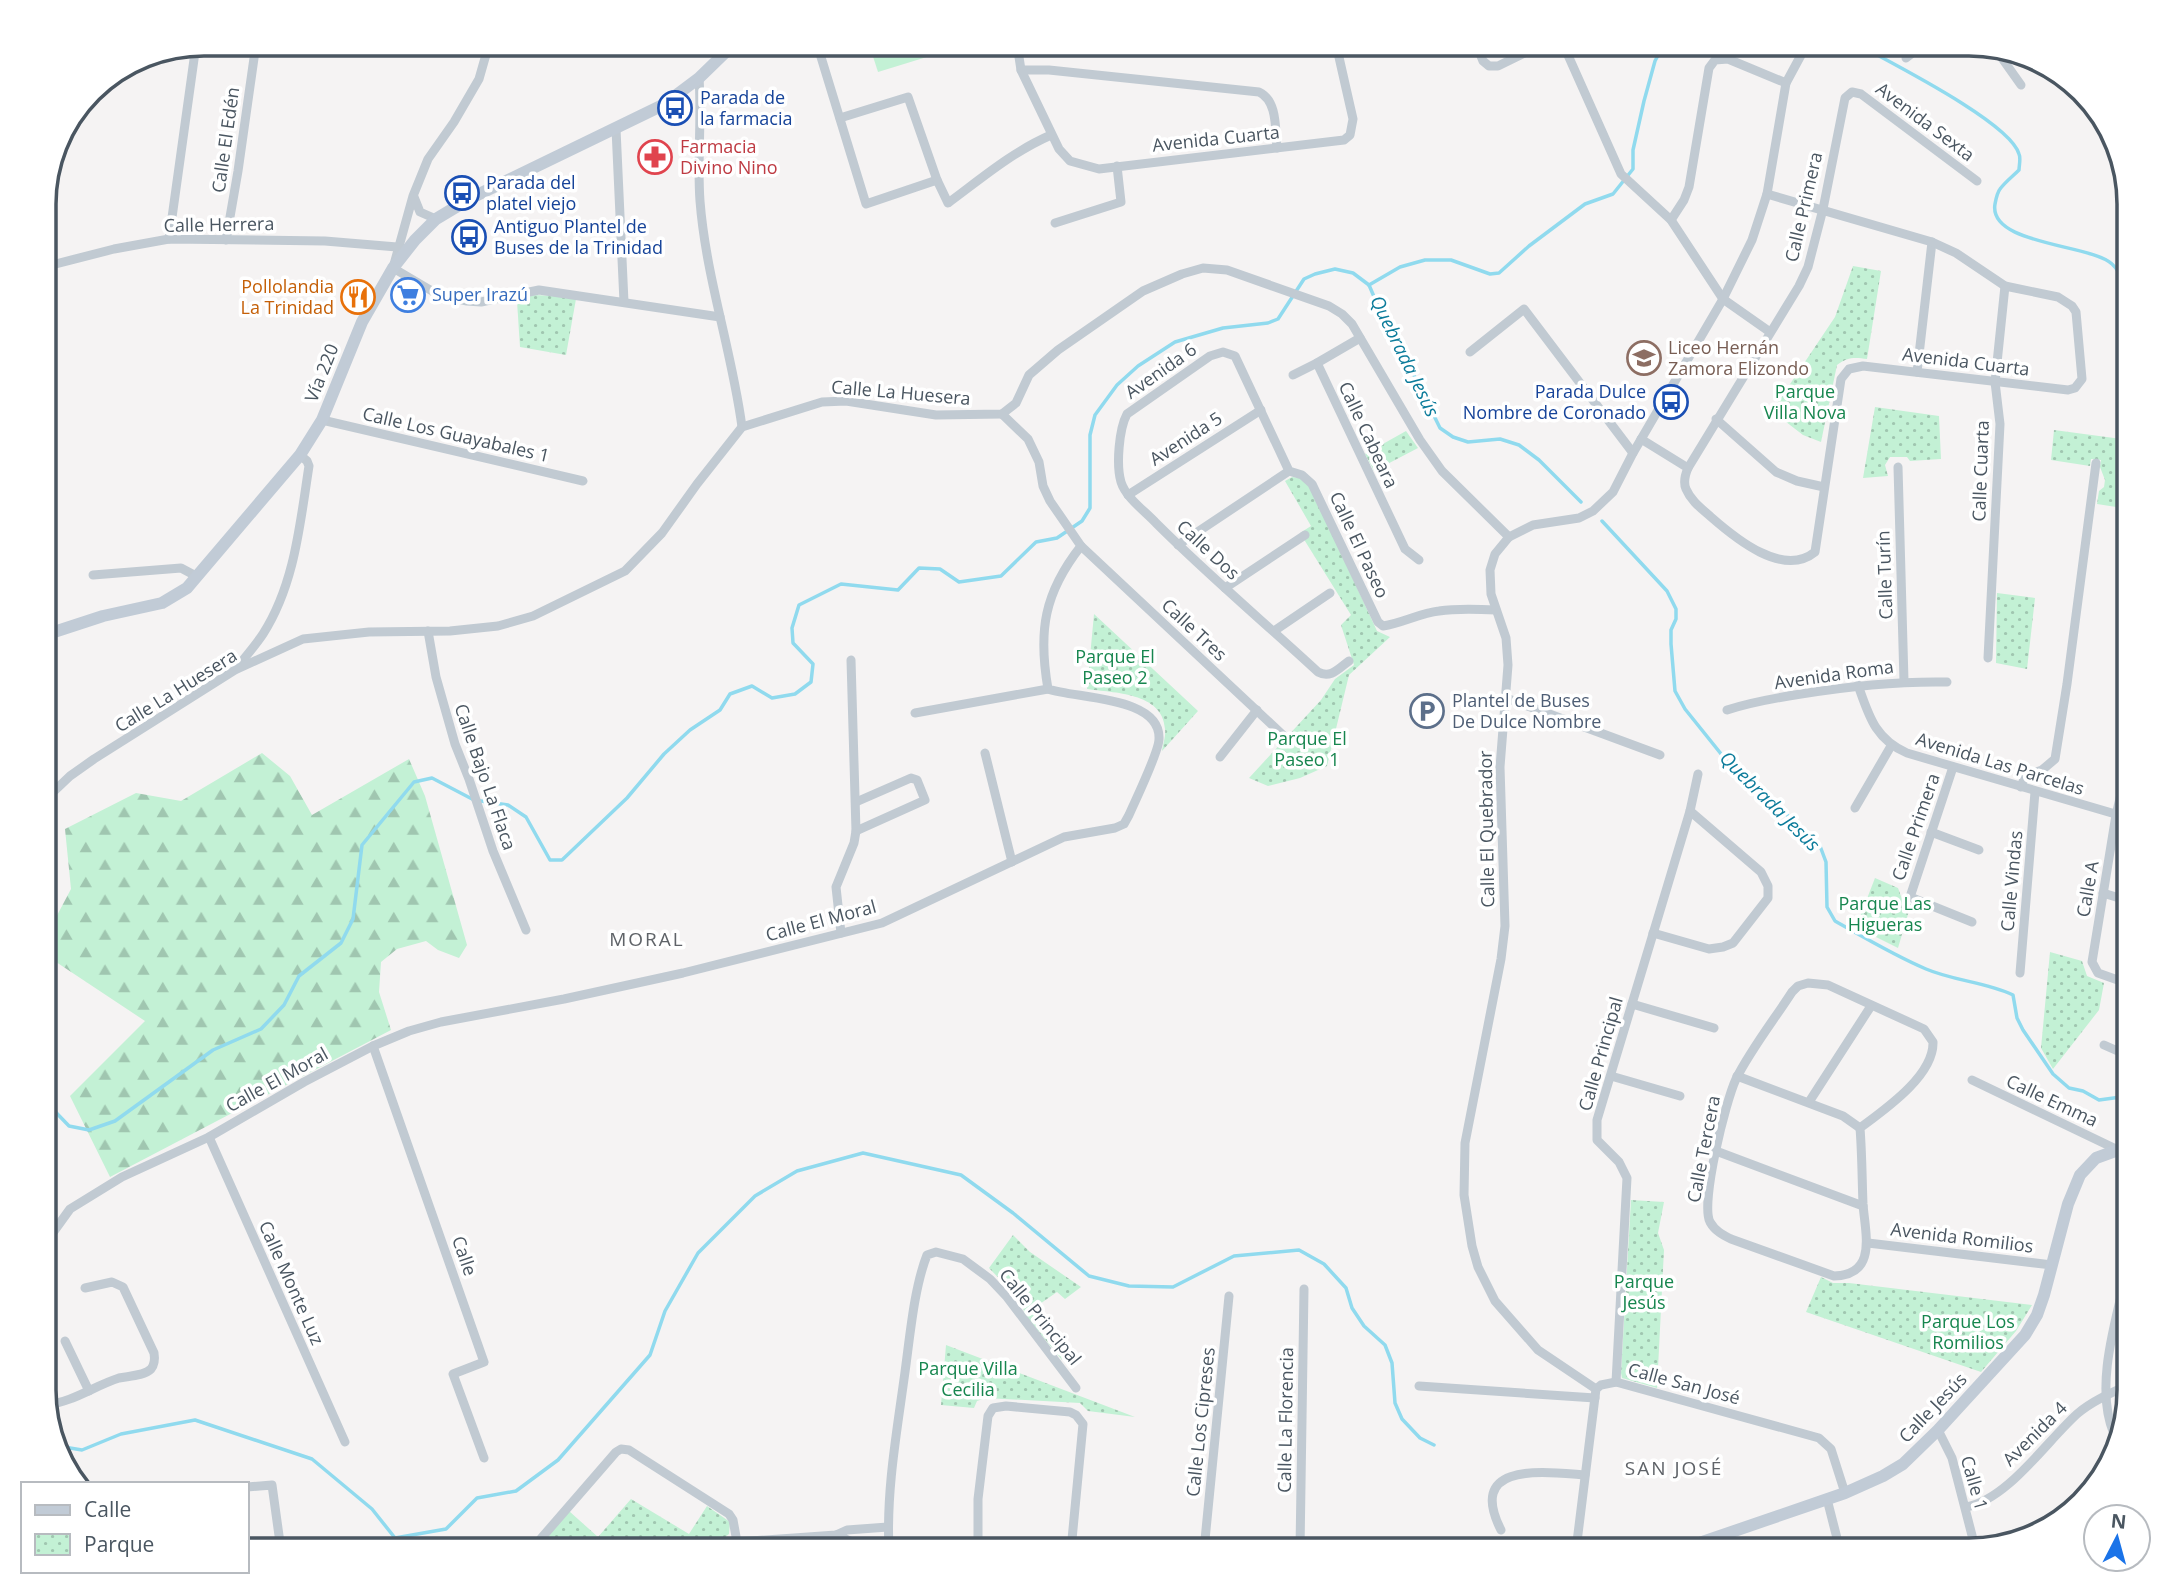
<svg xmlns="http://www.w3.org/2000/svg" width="2173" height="1594" font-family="'Open Sans',sans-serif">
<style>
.grass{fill:#c3f1d5}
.forest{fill:url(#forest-firs)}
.park{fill:url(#park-dots)}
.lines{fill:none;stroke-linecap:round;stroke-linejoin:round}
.stream{stroke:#90daee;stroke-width:3.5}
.street{stroke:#c1cad2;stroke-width:9}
.secondary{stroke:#c1cbd6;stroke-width:12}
.labels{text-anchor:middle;stroke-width:7;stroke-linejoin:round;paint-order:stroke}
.transit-label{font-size:18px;fill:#164399;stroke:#fff;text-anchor:start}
.street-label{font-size:18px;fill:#4a5661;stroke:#fff}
.health-label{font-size:18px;fill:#be3a42;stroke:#fff;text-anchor:start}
.food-label{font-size:18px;fill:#c56008;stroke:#fff;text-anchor:end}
.shop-label{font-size:18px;fill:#366cbe;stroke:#fff;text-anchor:start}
.education-label{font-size:18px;fill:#785e54;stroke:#fff;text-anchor:start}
.park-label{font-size:18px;fill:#17864f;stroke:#fff}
.service-label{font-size:18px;fill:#4e5e75;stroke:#fff;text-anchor:start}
.water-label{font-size:19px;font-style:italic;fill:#0c7c9b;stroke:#fff}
.neighbourhood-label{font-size:19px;letter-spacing:2px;fill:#5f6368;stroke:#fff}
.rim{fill:none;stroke:#4a5661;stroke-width:3.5}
</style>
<defs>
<pattern id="forest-firs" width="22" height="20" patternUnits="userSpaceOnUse" patternTransform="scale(1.75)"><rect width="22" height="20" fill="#c3f1d5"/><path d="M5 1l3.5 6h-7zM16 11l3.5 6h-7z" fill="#a0c6b0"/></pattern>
<pattern id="park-dots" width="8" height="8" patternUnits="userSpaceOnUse" patternTransform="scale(1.75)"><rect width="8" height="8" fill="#c3f1d5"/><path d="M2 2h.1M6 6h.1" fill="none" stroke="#a0c6b0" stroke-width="1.8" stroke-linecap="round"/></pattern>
</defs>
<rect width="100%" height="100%" fill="#f5f3f3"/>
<path class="grass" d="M869,44H969L878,72Z"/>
<path class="forest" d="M262,753L290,776L312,815L409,759L425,796L467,945L459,958L438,950L426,941L397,949L381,962L379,992L391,1030L110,1177L70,1096L145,1021L44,954V940L71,889L65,829L136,793L181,801Z"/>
<g class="park">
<path d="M1853,266L1881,271L1867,359C1855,357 1847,357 1837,365L1821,442L1803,435L1772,411L1835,317Z"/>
<path d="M534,295L556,296L576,299L566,355L520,347L517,301Z"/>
<path d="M1875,407L1939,416L1941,459L1910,461L1907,457H1890L1885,465L1888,476L1863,478Z"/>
<path d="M2054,430L2129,440V509L2097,504L2099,491L2104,487L2105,480L2100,467L2101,460L2091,459L2090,466L2051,460Z"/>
<path d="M1406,431L1418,448L1374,471L1365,454Z"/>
<path d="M1292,477L1300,478L1311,488L1377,631L1390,637L1349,675L1327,766L1300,778L1268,786L1249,778L1321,700L1335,679L1354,665L1341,625L1351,615L1300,533L1311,526L1285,481Z"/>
<path d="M1997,593L2035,598L2027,669L1996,663Z"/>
<path d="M1094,614L1198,711L1162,751C1163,744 1166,736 1165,729C1163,692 1113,693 1087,689Z"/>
<path d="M1875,878L1898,888L1902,899L1911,904L1898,948L1856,927Z"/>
<path d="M2050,952L2082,961L2087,976L2104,983L2099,1010L2053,1069L2041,1048Z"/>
<path d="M1631,1200L1664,1202L1658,1233L1664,1250L1657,1388L1622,1378L1621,1373Z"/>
<path d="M1013,1235L1030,1252L1081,1287L1065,1299L1057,1292L1034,1308L1073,1357L1062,1360L1025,1315L1021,1301L989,1268Z"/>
<path d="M1821,1277L1833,1283H1849L2032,1305L2016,1331L1981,1372L1806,1312Z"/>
<path d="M946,1345L1135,1417L1088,1411L1080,1403L986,1398L977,1401L974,1408L941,1405Z"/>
<path d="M631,1499L689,1534L707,1506L730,1522L729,1534L724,1538L596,1550L541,1544L569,1511L598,1537Z"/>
</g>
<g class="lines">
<g class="stream">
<path d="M1857,44C1889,62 2010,122 2019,154C2021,158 2019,166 2019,170C2013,176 2005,182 2000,189C1997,193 1996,199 1995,204C1988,245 2091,244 2112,264C2125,275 2127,303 2129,320"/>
<path d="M1369,285L1400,267L1425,260H1451L1490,274L1499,273L1529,246L1585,204L1613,194L1633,169V150L1644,101L1655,61L1664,44"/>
<path d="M1369,285L1387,327L1408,363L1440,428L1453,437L1468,442L1500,439L1519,445L1539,460L1581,502"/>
<path d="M1602,521L1667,591L1676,609V619L1671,630V644L1675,691L1685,709L1734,770L1772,798L1804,834L1820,846L1826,862L1827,907L1835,921C1865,938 1895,956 1926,969C1954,981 1986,982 2013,995L2017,1018L2023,1030L2053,1074L2069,1088L2083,1091L2099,1100L2121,1097L2129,1101"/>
<path d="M44,1100L69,1126L89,1130L115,1121L213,1050L261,1029L284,1005L299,976L341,943L353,919L362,845L414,782L432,778L474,800L508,805L526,817L550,860H562L627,798L664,754L690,730L720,710L730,694L752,686L772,698L795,694L811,682L813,664L793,643L792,628L799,605L841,584L898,590L919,568L940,569L959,582L1001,576L1036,542L1057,538L1082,521L1090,508V435L1095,415L1117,385L1138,366L1175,342L1223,328L1268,323L1278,319L1304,279L1315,274L1335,269L1353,273L1369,285"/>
<path d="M58,1446L82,1450L121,1434L195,1420L312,1459L372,1509L395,1538L446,1529L477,1498L516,1491L558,1460L650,1355L665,1311L698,1253L755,1196L797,1171L863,1153L961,1175L1013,1213L1089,1276L1129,1286L1173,1287L1234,1256L1299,1250L1324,1264L1346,1288L1352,1308L1364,1326L1385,1345L1392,1363L1395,1403L1402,1419L1420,1438L1434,1445"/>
</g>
<g class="street">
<path d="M489,44L479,79L454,122L428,159L413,196L393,268L437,294L467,301L481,302L539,290L720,317"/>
<path d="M817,44L866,204L937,180L948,203C982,178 1012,152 1051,135"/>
<path d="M1017,44L1021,70L1059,149L1070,161L1099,169L1344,140L1350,135L1353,119L1336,44"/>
<path d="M1476,44L1483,61L1489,66H1498L1543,44"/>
<path d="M1563,44L1621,174L1671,220L1723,299L1770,332"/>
<path d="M1999,54L2021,85"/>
<path d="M1906,58L1924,44"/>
<path d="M1021,70H1049L1259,92C1278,101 1275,130 1277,148"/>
<path d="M699,78C702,119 697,161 700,201C706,278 732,351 742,427"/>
<path d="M840,118L908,97L937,180"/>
<path d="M616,129L624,302"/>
<path d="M414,197L420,212L436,219"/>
<path d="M1671,220L1684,200L1689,187L1709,68L1715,60L1728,59L1786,83"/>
<path d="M1055,223L1121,202L1117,166"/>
<path d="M169,239L196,45"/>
<path d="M226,240L238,171L256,44"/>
<path d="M44,267L114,249L169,239L325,241L397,247"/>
<path d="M1360,338L1317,363L1405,549L1419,560"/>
<path d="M1470,352L1524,309L1633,453"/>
<path d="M1917,372L1932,242"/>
<path d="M1293,375L1317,363"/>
<path d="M1716,419L1776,472L1797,481L1824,487"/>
<path d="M322,420L583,481"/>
<path d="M1641,439L1688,468C1685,475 1683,482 1686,489C1691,501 1702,509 1711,517C1735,538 1783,578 1815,552L1841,379L1849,369L1863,366L2068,390L2075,388L2082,379L2076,312L2072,306L2058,297L2005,286L1956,253L1932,242L1767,194"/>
<path d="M1898,467L1904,681"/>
<path d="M1688,468L1799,286L1808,267L1823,209L1845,98L1852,92L1861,94L1977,181"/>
<path d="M1128,495L1261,410"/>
<path d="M1178,545L1289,471"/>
<path d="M1081,546L1285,737"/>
<path d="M93,575L181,568L196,576"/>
<path d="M1225,588L1305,535"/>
<path d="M428,631L436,677L455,744L469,779L493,851L526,930"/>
<path d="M1274,631L1330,593"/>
<path d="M1988,658L2000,424L1995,382L2005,286"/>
<path d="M1349,661C1339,668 1331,679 1318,672C1264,622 1208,575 1156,523C1145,511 1126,498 1121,482C1116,465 1119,429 1127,414L1210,356L1223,352L1235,356L1289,471L1302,475L1312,484L1378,622L1383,626C1403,623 1420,613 1439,611C1458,608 1477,609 1496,610"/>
<path d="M236,669C245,657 255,646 263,634C295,584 300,523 309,466L307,461L300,455"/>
<path d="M1858,685C1869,716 1875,739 1907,753L2129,818"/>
<path d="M1506,698L1660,755"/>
<path d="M1727,710C1751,702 1775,698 1801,694C1850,686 1897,681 1947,682"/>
<path d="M915,713L1048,689"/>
<path d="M985,753L1012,862"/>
<path d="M1220,757L1257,710"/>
<path d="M2129,761L2116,815L2092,962L2098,973L2129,984"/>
<path d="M1953,767L1910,897L1972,922"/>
<path d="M2021,787L2025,776L2042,770L2055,759L2067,684L2096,463"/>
<path d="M856,802L911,778L917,780L925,800L856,831"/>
<path d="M44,807L50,795L70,776L94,759L235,670L303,639L369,632L450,631L498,626L533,616L625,571L662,533L697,484L742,427L822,402L846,401L936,415L1002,414L1016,403L1029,375L1058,350L1143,291L1182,274L1203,268L1227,270L1329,306L1342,314L1352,324L1420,440L1442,471L1509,537"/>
<path d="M1855,808L1891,746"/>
<path d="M1931,832L1979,850"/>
<path d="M2103,893L2129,901"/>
<path d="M841,933L836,887L854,843L856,831L851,660"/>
<path d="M1653,933L1709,949L1723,947L1733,943L1768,898V886L1761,872L1690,811"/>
<path d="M2020,973L2035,792"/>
<path d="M1808,983L1828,985L1924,1029L1933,1042C1934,1076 1884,1110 1860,1128C1862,1153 1862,1179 1863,1204C1865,1233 1878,1275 1834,1276L1731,1239C1723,1235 1715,1231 1710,1222C1700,1203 1726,1100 1736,1079C1751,1049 1774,1020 1792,992L1798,986Z"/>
<path d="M1632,1004L1714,1028"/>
<path d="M2104,1045L2129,1056"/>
<path d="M373,1046L484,1362L453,1374L484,1458"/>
<path d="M1611,1076L1680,1096"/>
<path d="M1737,1076L1843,1116L1860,1128"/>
<path d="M1972,1080L2118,1150"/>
<path d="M1809,1102L1871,1006"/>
<path d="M209,1137L345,1442"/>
<path d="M1716,1151L1863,1206"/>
<path d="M1868,1243L2052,1265"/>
<path d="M44,1245L70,1209L122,1177L209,1137L304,1082L373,1046L409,1031L441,1022L564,999L683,973L882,923L1064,837L1115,828L1124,824L1129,815C1135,801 1159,752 1159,739C1161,696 1077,699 1048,689C1038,631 1044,593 1081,546L1050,501L1043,486L1039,462L1028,439L1002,414"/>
<path d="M65,1341L89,1391"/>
<path d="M1616,1382L1627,1178L1619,1162L1597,1140V1120L1690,811L1698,774"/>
<path d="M1419,1386L1595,1398"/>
<path d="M1596,1389L1538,1350L1495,1301L1478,1267L1472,1246L1464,1195L1465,1143L1501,959L1505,926L1500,767L1508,665L1506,638L1491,594L1490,570L1495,554L1509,537L1533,525L1579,518L1593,511L1613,492L1633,453L1723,299L1752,240L1767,194L1786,83L1807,44"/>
<path d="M46,1405C73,1402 94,1386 119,1378C128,1376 144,1376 151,1369C155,1364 155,1359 154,1353L123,1287L112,1282L85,1288"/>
<path d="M1938,1430L1952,1458L1975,1547"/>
<path d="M2114,1434C2093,1385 2118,1314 2129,1263"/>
<path d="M77,1483L80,1484"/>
<path d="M247,1487L272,1485L281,1550"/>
<path d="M1827,1499L1840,1550"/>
<path d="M1966,1507C2007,1500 2046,1442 2077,1414C2092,1401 2111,1393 2129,1385"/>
<path d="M1501,1530C1466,1461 1544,1472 1585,1475"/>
<path d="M836,1535L859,1545L889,1547"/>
<path d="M531,1548L553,1550"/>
<path d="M531,1550L616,1452L621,1449L629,1450L729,1514L733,1520L737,1542L836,1535L847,1530L888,1527"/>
<path d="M636,1550L737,1542"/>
<path d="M889,1550C886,1491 897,1431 905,1372C910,1336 914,1288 927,1255L936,1252L963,1259L990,1279L1007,1297L1076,1388"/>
<path d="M978,1550V1499L988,1416L993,1408L1006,1406L1070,1412L1076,1415L1083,1424L1071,1550"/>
<path d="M1204,1550L1229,1296"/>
<path d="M1300,1550L1304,1289"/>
<path d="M1576,1550L1596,1389L1601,1385L1616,1382L1819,1438L1831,1449L1845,1493"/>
<path d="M1718,1550V1536"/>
</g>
<g class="secondary">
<path d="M44,638L51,633L103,616L162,603L187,588L300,455L322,420L362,322L393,268L415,240L436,219L471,198L663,105L699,78L734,44"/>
<path d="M1679,1550L1845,1493L1883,1476L1903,1464L1938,1430L2025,1335L2037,1315L2044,1295L2068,1204L2080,1175L2096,1158L2118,1150L2129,1148"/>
</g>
</g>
<defs>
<g id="bus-ring" transform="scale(1.75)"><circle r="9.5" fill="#fff" stroke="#1a4fb4" stroke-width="1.5"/><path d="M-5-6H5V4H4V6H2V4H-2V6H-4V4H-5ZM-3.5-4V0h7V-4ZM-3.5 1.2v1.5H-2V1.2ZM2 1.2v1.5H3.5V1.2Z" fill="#1a4fb4"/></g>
<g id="pharmacy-ring" transform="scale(1.75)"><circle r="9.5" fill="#fff" stroke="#e0444e" stroke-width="1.5"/><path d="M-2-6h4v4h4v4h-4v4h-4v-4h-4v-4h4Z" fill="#e0444e"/></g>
<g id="supermarket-ring" transform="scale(1.75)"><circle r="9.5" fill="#fff" stroke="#3f7fe0" stroke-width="1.5"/><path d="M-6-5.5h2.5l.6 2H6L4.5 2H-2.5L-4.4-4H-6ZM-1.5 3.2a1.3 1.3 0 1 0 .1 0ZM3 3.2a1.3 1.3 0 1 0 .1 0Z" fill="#3f7fe0"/></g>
<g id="restaurant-ring" transform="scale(1.75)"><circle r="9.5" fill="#fff" stroke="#e8710a" stroke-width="1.5"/><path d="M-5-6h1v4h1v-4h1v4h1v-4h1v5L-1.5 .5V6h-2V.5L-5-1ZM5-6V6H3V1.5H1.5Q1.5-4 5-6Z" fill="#e8710a"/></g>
<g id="school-ring" transform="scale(1.75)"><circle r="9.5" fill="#fff" stroke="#8d6e63" stroke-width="1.5"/><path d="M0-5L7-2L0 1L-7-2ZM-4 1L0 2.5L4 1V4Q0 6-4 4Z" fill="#8d6e63"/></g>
<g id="parking-ring" transform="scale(1.75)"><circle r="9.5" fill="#fff" stroke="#5c6f8a" stroke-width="1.5"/><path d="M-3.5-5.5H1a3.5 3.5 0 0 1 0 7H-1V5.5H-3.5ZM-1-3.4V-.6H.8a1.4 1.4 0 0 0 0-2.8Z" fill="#5c6f8a"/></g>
</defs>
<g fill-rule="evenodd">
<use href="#bus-ring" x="675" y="108"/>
<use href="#pharmacy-ring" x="655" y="157"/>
<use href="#bus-ring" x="462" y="193"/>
<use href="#bus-ring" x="469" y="237"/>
<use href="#supermarket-ring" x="408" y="295"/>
<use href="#restaurant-ring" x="358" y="297"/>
<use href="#school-ring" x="1644" y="358"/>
<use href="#bus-ring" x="1671" y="402"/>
<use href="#parking-ring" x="1427" y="711"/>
</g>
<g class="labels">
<g class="transit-label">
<text x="700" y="104">Parada de<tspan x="700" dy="21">la farmacia</tspan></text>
<text x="486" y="189">Parada del<tspan x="486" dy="21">platel viejo</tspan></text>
<text x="494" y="233">Antiguo Plantel de<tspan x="494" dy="21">Buses de la Trinidad</tspan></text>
<text x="1646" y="398" text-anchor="end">Parada Dulce<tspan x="1646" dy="21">Nombre de Coronado</tspan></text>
</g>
<g class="street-label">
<text transform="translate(1925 122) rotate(37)" y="6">Avenida Sexta</text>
<text transform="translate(1216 139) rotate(-6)" y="6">Avenida Cuarta</text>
<text transform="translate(226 140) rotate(-82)" y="6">Calle El Edén</text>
<text transform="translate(1804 207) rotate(-77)" y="6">Calle Primera</text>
<text transform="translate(219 225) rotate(-1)" y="6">Calle Herrera</text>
<text transform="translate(1966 362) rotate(7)" y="6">Avenida Cuarta</text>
<text transform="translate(1161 371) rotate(-35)" y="6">Avenida 6</text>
<text transform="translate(322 373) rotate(-68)" y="6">Vía 220</text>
<text transform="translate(901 393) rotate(5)" y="6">Calle La Huesera</text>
<text transform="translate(456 435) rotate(13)" y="6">Calle Los Guayabales 1</text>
<text transform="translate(1368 435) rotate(65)" y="6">Calle Cabeara</text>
<text transform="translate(1186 439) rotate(-33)" y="6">Avenida 5</text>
<text transform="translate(1981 471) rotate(-88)" y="6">Calle Cuarta</text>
<text transform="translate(1359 545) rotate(65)" y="6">Calle El Paseo</text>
<text transform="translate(1208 550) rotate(43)" y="6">Calle Dos</text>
<text transform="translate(1885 575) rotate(-92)" y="6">Calle Turín</text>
<text transform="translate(1194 630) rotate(43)" y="6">Calle Tres</text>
<text transform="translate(1834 675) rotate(-8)" y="6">Avenida Roma</text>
<text transform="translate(176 691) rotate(-32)" y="6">Calle La Huesera</text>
<text transform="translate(2000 764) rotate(17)" y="6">Avenida Las Parcelas</text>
<text transform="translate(485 777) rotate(71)" y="6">Calle Bajo La Flaca</text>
<text transform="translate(1916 827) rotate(-71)" y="6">Calle Primera</text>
<text transform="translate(1487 829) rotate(-91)" y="6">Calle El Quebrador</text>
<text transform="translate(2012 881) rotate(-85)" y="6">Calle Vindas</text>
<text transform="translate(2088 889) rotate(-80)" y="6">Calle A</text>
<text transform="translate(821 921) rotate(-15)" y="6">Calle El Moral</text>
<text transform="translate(1601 1054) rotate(-74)" y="6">Calle Principal</text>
<text transform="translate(277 1080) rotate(-29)" y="6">Calle El Moral</text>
<text transform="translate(2052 1101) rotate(25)" y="6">Calle Emma</text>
<text transform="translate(1704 1149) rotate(-79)" y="6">Calle Tercera</text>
<text transform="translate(1962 1238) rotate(7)" y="6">Avenida Romilios</text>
<text transform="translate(464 1256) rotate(71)" y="6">Calle</text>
<text transform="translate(291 1283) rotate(66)" y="6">Calle Monte Luz</text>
<text transform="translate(1040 1317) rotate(51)" y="6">Calle Principal</text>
<text transform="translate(1684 1384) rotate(15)" y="6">Calle San José</text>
<text transform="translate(1933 1408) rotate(-46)" y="6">Calle Jesús</text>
<text transform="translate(1286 1420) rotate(-89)" y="6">Calle La Florencia</text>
<text transform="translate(1201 1422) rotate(-84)" y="6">Calle Los Cipreses</text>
<text transform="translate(2035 1434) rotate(-45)" y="6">Avenida 4</text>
<text transform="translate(1974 1483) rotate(74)" y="6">Calle 1</text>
</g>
<g class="health-label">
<text x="680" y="153">Farmacia<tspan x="680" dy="21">Divino Nino</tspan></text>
</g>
<g class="food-label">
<text x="334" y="293">Pollolandia<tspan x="334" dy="21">La Trinidad</tspan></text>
</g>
<g class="shop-label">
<text x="432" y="301">Super Irazú</text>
</g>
<g class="education-label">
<text x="1668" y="354">Liceo Hernán<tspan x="1668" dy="21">Zamora Elizondo</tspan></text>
</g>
<g class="park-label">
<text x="1805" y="398">Parque<tspan x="1805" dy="21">Villa Nova</tspan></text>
<text x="1115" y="663">Parque El<tspan x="1115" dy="21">Paseo 2</tspan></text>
<text x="1307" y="745">Parque El<tspan x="1307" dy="21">Paseo 1</tspan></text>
<text x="1885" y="910">Parque Las<tspan x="1885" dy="21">Higueras</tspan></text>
<text x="1644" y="1288">Parque<tspan x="1644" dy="21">Jesús</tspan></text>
<text x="1968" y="1328">Parque Los<tspan x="1968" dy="21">Romilios</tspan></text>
<text x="968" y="1375">Parque Villa<tspan x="968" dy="21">Cecilia</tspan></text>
</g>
<g class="service-label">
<text x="1452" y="707">Plantel de Buses<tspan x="1452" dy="21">De Dulce Nombre</tspan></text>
</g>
<g class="water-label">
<text transform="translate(1405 356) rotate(64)" y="7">Quebrada Jesús</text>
<text transform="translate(1770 801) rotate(45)" y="7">Quebrada Jesús</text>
</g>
<g class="neighbourhood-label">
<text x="647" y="946">MORAL</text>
<text x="1674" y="1475">SAN JOSÉ</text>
</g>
</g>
<path d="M0 0H2173V1594H0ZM204 56H1969A148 148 0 0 1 2117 204V1390A148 148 0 0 1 1969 1538H204A148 148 0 0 1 56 1390V204A148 148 0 0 1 204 56Z" fill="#fff" fill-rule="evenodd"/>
<path class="rim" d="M204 56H1969A148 148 0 0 1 2117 204V1390A148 148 0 0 1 1969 1538H204A148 148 0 0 1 56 1390V204A148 148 0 0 1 204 56Z"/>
<rect x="21" y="1482" width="228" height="91" fill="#ffffff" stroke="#b7bbc0" stroke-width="2"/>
<rect x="35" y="1505" width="35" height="10" fill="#c1cbd6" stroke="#b7bbc0" stroke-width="2"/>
<text x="84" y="1517" font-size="21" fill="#4a5661">Calle</text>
<rect x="35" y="1534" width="35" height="21" fill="url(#park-dots)" stroke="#b7bbc0" stroke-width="2"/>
<text x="84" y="1552" font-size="21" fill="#4a5661">Parque</text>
<g transform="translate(2117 1538) rotate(6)"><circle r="33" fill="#ffffff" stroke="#b7bbc0" stroke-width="2"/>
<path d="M0-5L12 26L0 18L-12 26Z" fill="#1a73e8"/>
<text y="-10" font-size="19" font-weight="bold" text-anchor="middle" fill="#4a5661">N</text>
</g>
</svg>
